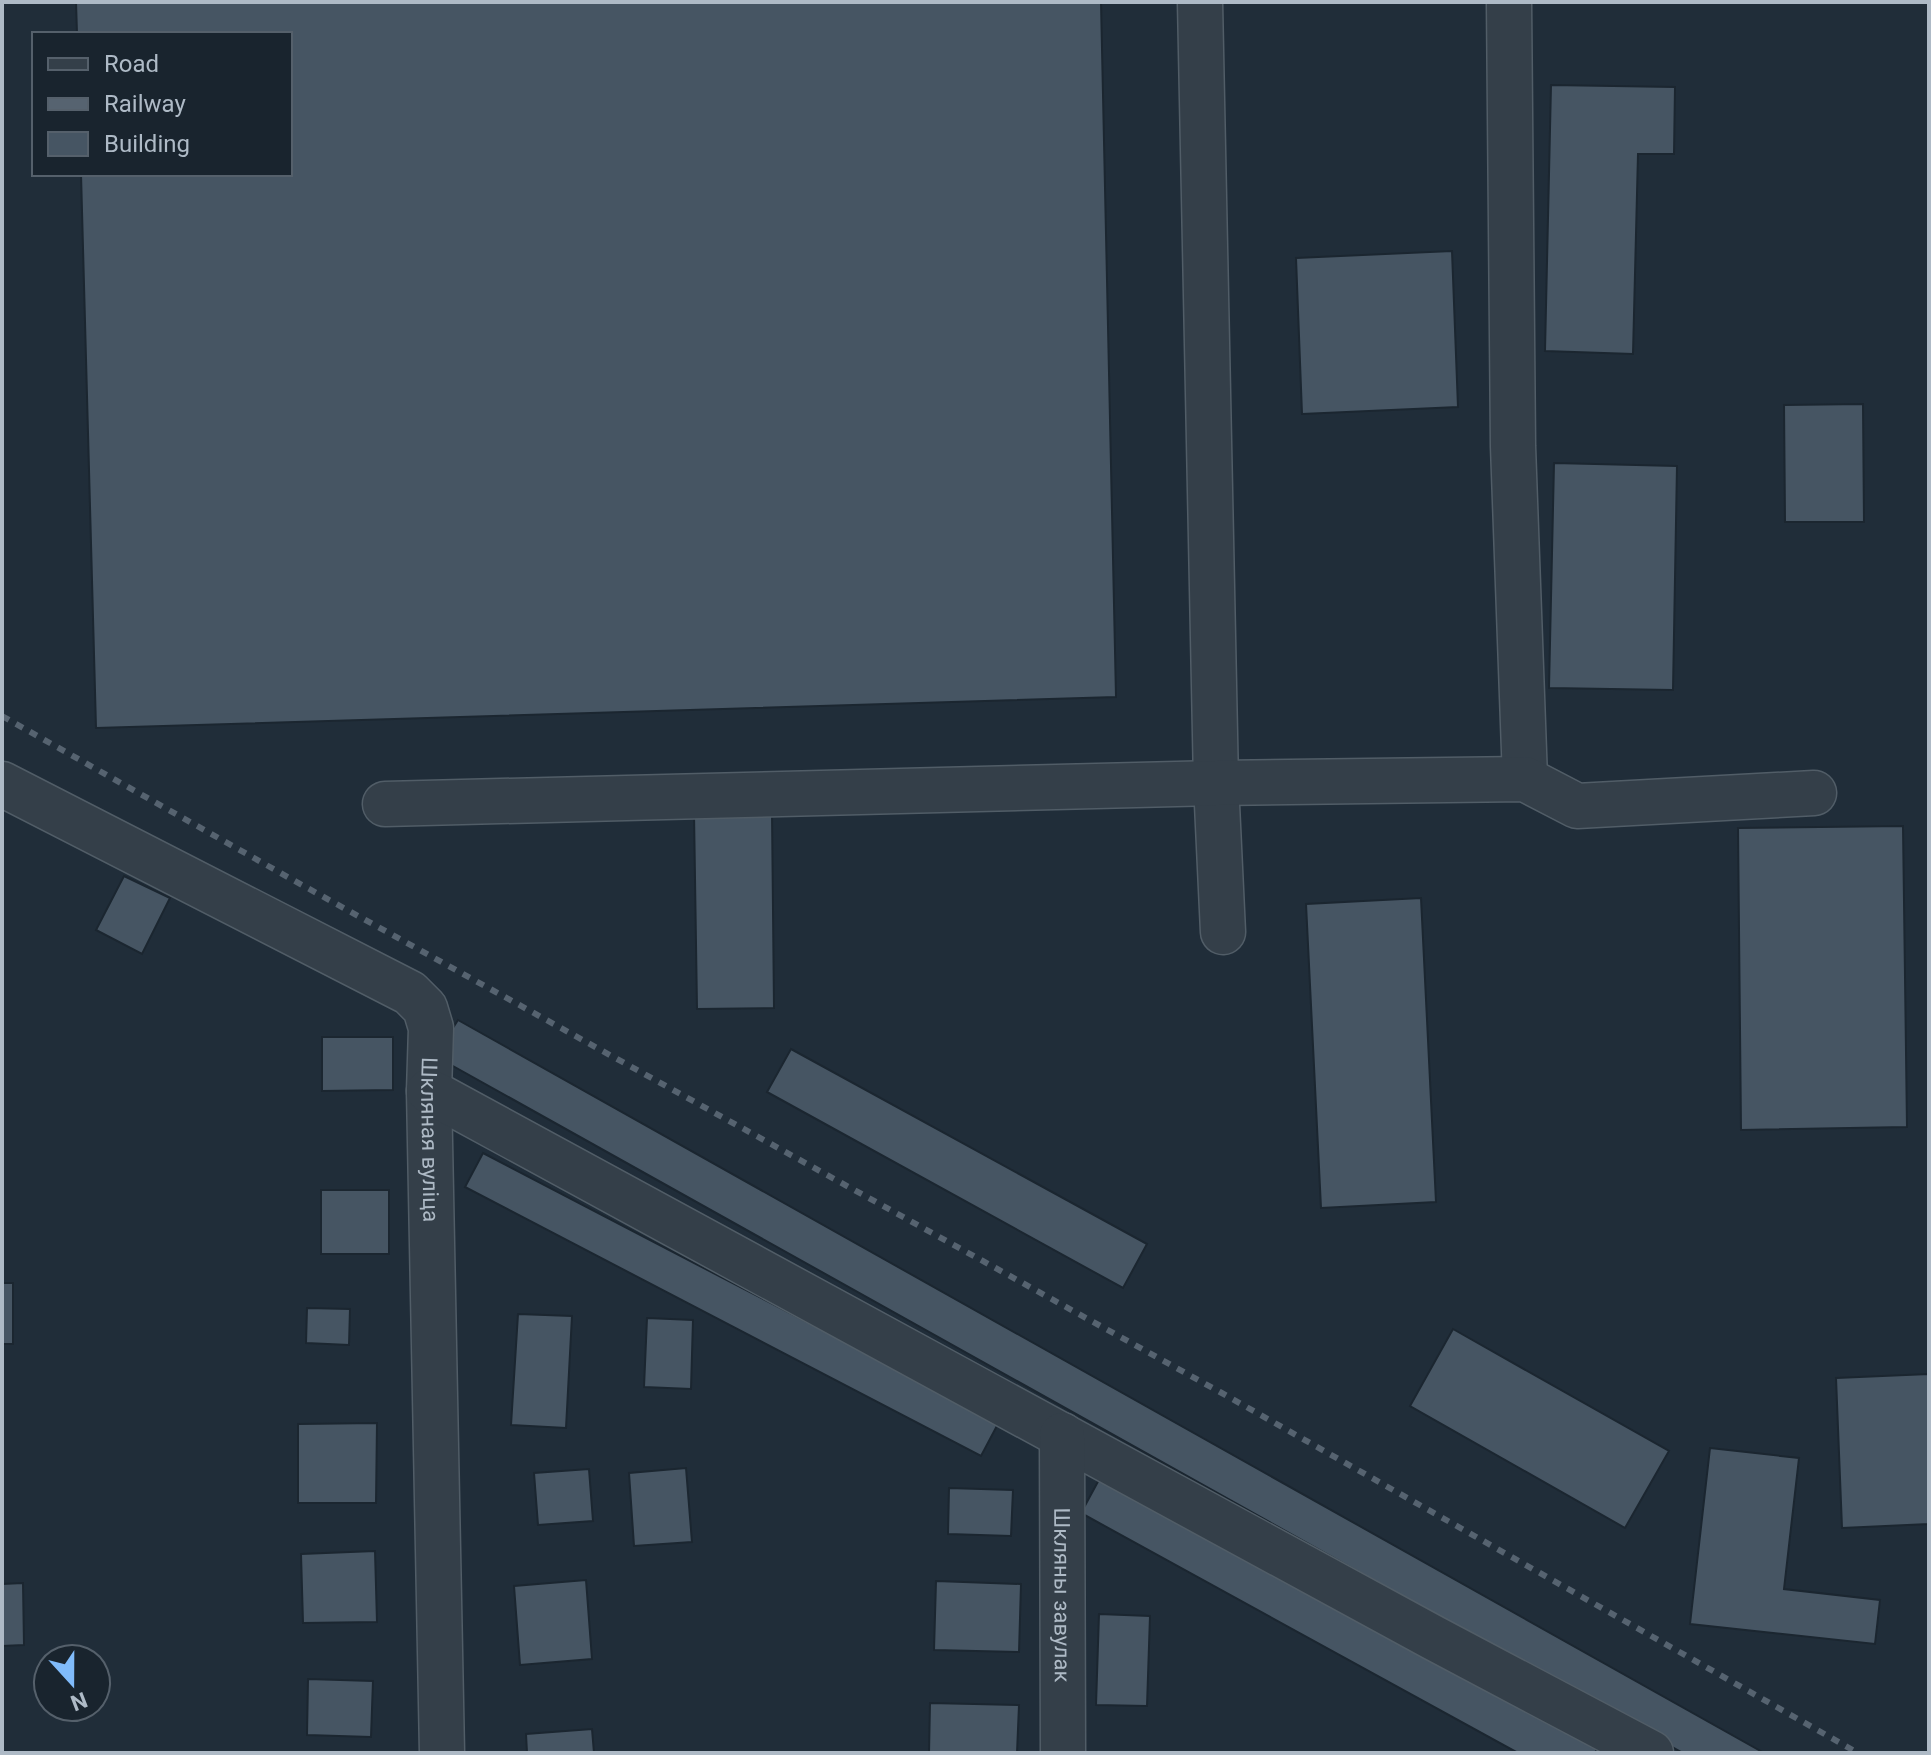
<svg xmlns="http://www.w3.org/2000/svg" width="1931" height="1755" font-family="Roboto,sans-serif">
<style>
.building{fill:#465563;stroke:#1b2630;stroke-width:2}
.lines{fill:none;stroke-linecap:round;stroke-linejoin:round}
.minor-casing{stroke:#515d67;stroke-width:47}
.minor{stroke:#343f49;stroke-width:44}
.rail{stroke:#566370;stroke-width:6;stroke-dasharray:8 8;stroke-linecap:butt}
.labels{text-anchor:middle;stroke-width:6;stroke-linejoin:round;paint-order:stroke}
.street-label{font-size:22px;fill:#aebac6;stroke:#19242e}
</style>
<rect width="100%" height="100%" fill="#202d39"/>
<g class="building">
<path d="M76,2H1101L1116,697L96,728L81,174H290V34H77Z"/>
<path d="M1551,85L1675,87L1674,154H1638L1633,354L1545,351Z"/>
<path d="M1452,251L1458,407L1302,414L1296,258Z"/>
<path d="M1863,404L1864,522H1785L1784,405Z"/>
<path d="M1554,463L1677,466L1673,690L1549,688Z"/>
<path d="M772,812L774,1008L697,1009L694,813Z"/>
<path d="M1903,826L1907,1127L1741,1130L1738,828Z"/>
<path d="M124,876L170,898L142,954L96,930Z"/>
<path d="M1421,898L1436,1202L1321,1208L1306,904Z"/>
<path d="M458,1020L1764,1753H1683L435,1056Z"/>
<path d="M322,1037H393V1090L322,1091Z"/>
<path d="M791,1049L1147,1244L1123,1288L767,1092Z"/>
<path d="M483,1153L999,1422L981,1456L465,1187Z"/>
<rect x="321" y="1190" width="68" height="64"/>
<rect x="2" y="1283" width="11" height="61"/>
<path d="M307,1308L350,1309L349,1345L306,1343Z"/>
<path d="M518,1314L572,1316L566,1428L511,1425Z"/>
<path d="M647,1318L693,1320L691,1389L644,1387Z"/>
<path d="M1453,1329L1669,1451L1625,1528L1410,1406Z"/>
<path d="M1929,1374V1524L1842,1528L1836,1378Z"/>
<path d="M377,1423L376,1503H298V1424Z"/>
<path d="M1710,1448L1799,1458L1784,1589L1880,1600L1875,1644L1690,1624Z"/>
<path d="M686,1468L692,1542L634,1546L629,1473Z"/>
<path d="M589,1469L593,1521L538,1525L534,1473Z"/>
<path d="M1101,1476L1597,1749L1595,1753H1518L1081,1513Z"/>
<path d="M949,1488L1013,1490L1011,1536L948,1534Z"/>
<path d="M375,1551L377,1622L303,1623L301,1554Z"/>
<path d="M586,1580L592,1659L520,1665L514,1586Z"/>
<path d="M936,1581L1021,1584L1019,1652L934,1650Z"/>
<path d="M23,1583L24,1645L2,1646V1584Z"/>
<path d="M1099,1614L1150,1616L1147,1706L1096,1705Z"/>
<path d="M308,1679L373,1681L371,1737L307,1735Z"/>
<path d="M930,1703L1019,1705L1017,1753H929Z"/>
<path d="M592,1729L594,1753H527L526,1734Z"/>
</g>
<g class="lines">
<g class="minor-casing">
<g id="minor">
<path d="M1200,2L1216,783L1223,932"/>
<path d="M1509,2L1513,446L1525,779"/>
<path id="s1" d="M2,784L410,993L425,1008L431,1028L429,1091L442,1753"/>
<path d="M385,804L1216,783L1525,779L1577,806L1814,793"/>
<path d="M429,1091L1432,1637L1651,1753"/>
<path id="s2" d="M1062,1435L1063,1753"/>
</g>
</g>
<use href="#minor" class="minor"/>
<path class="rail" d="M2,716L293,880L1220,1392L1858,1753"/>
</g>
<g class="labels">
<g class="street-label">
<text dy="8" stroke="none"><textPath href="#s1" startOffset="612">Шкляная вуліца</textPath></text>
<text dy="8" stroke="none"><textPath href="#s2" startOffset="160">Шкляны завулак</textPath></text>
</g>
</g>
<rect width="1931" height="1755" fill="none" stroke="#aebac6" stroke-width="8"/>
<rect x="32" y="32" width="260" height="144" fill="#19242e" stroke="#55606b" stroke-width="2"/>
<rect x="48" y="58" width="40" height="12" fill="#343f49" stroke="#55606b" stroke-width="2"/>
<text x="104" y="72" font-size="24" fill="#aebac6">Road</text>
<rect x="48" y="98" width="40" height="12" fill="#566370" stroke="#55606b" stroke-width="2"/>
<text x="104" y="112" font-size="24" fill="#aebac6">Railway</text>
<rect x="48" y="132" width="40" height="24" fill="#465563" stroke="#55606b" stroke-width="2"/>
<text x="104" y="152" font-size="24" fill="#aebac6">Building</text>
<g transform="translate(72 1683) rotate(159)"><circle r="38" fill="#19242e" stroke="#55606b" stroke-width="2"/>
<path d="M0-6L14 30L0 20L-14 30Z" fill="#80bbfa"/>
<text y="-12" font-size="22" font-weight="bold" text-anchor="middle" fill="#aebac6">N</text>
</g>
</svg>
